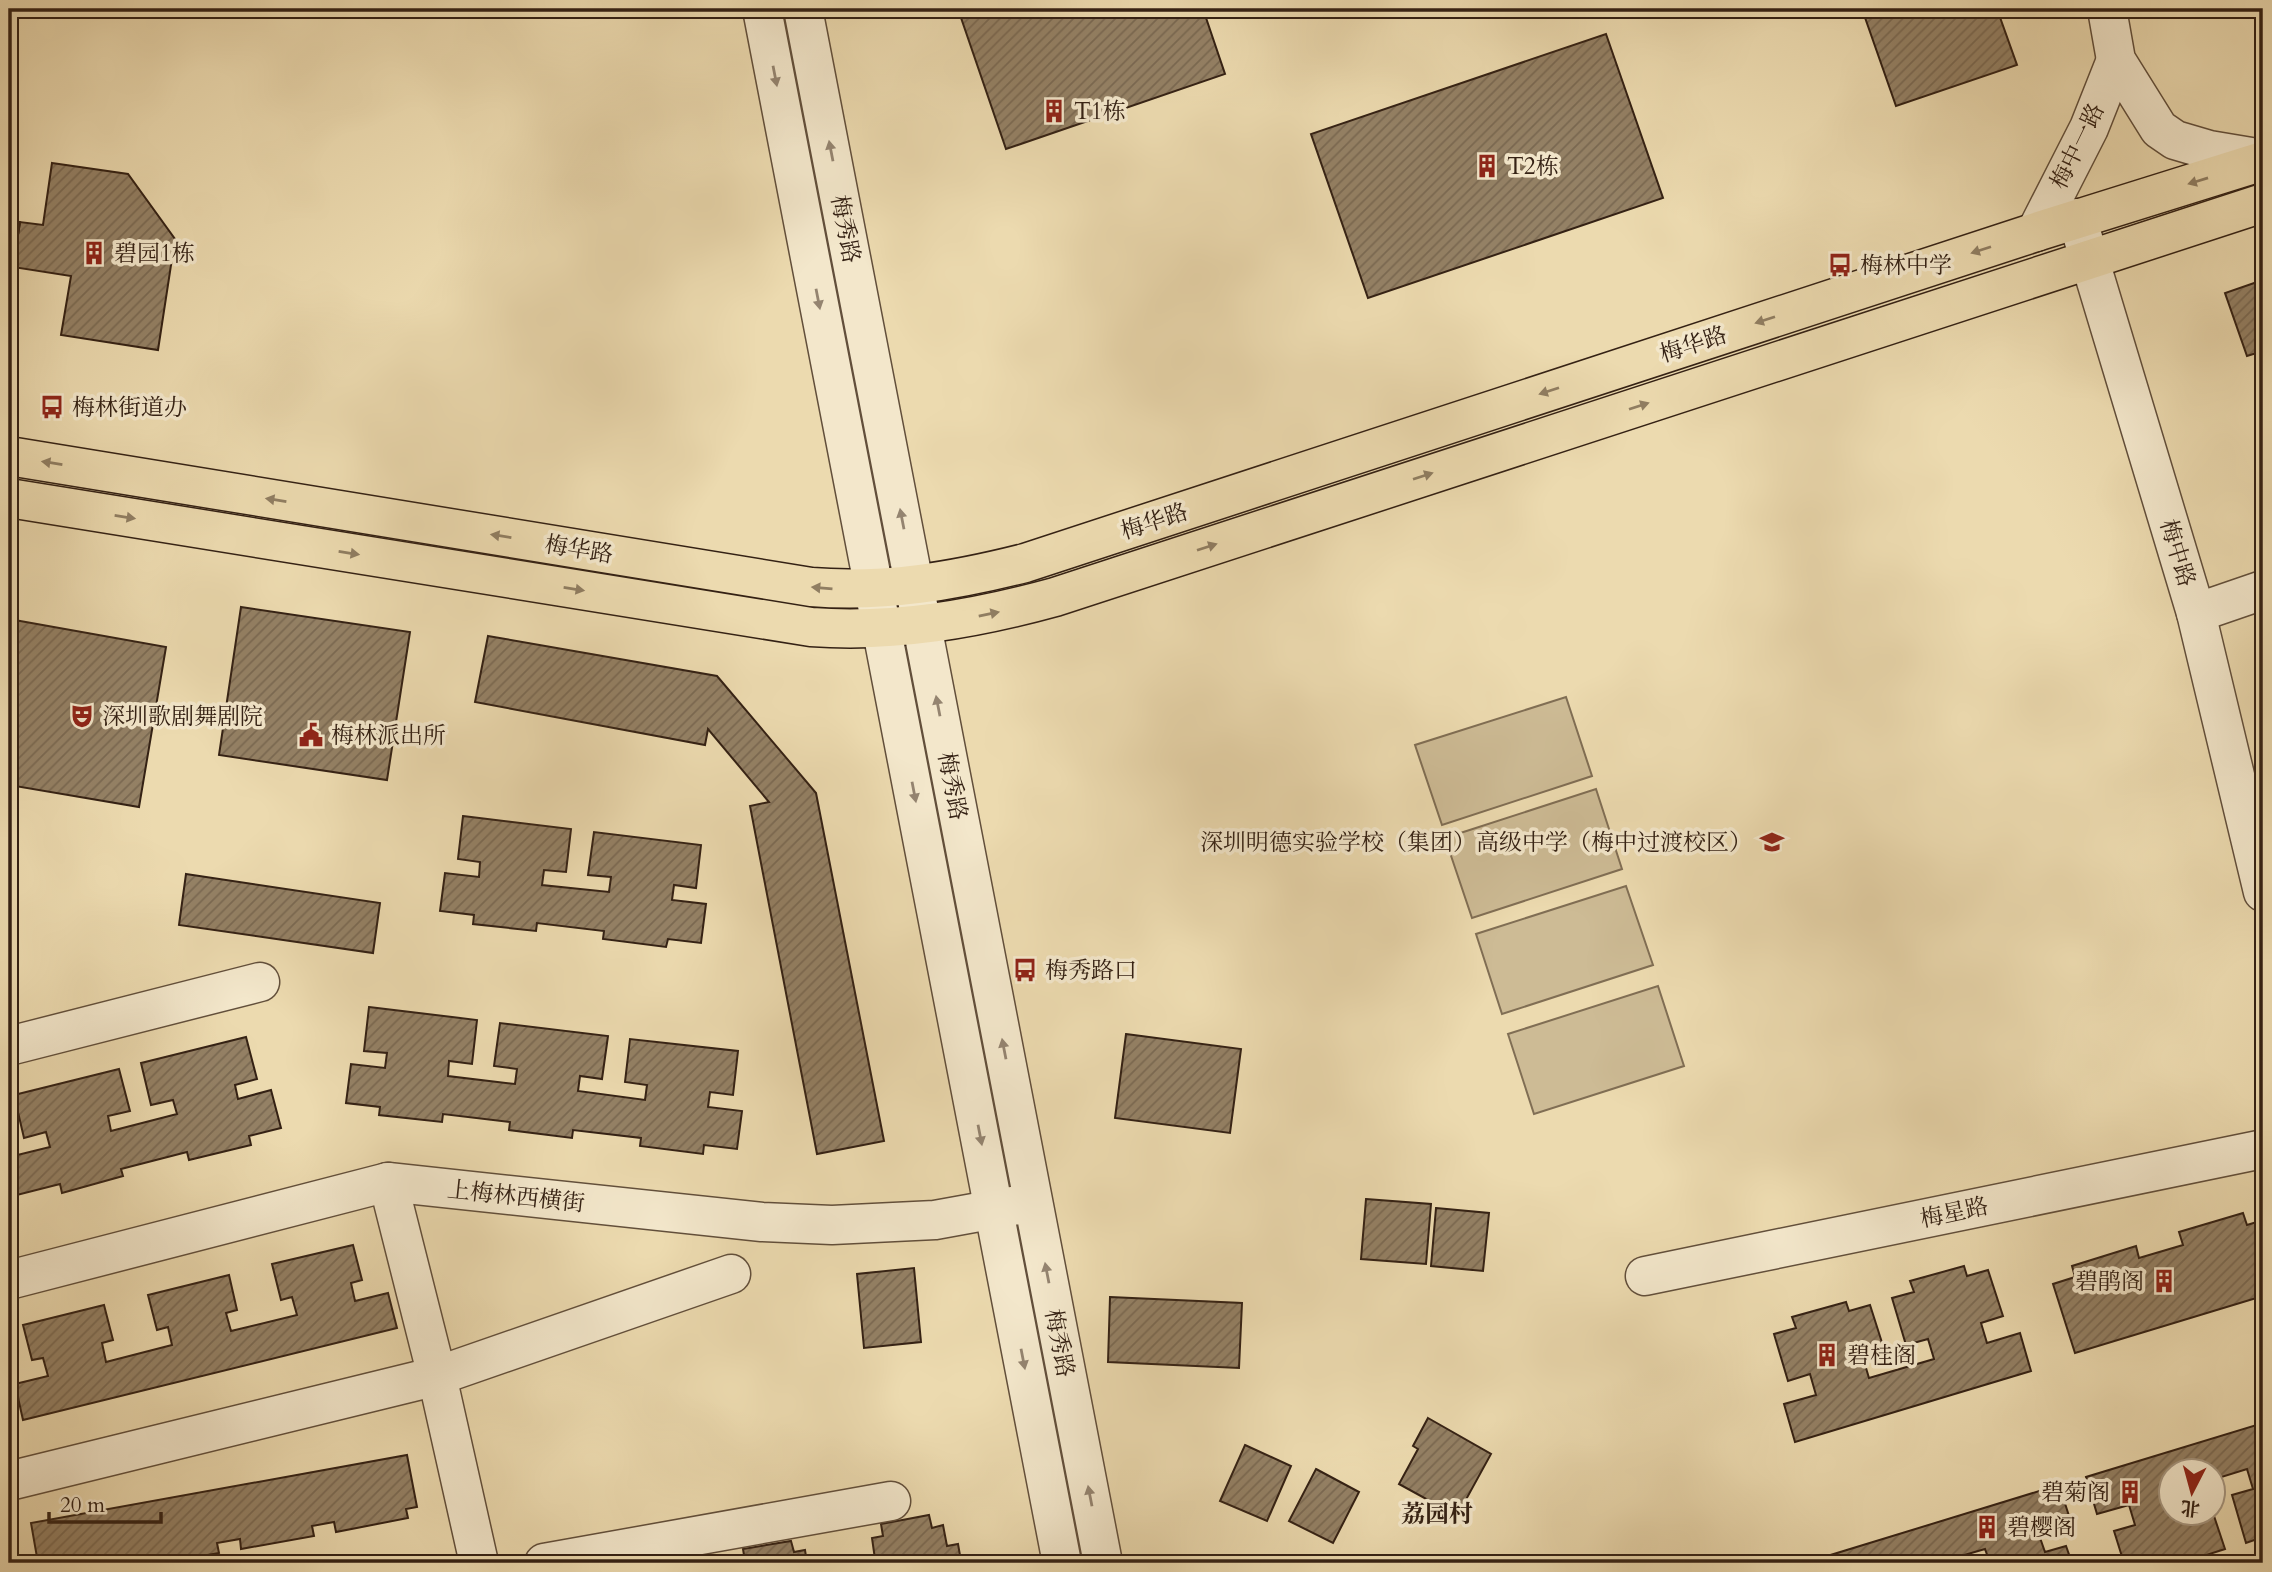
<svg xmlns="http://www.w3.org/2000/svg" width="2272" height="1572" font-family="Cardo,'Noto Serif SC',serif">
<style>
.pitch{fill:#cdbb95;stroke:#806e54;stroke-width:2}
.building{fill:url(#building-hatch);stroke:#342114;stroke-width:2}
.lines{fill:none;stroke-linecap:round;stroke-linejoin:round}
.minor-casing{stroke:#624f3b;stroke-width:41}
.major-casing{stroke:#342114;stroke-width:41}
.minor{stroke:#f3e7cb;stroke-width:38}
.major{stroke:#ecdaaf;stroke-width:38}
.oneway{fill:#948470}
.oneway2{fill:#907e62}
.labels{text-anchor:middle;stroke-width:7;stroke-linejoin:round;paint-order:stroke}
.poi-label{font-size:23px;fill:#342114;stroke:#f3e7cb;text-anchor:start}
.street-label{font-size:23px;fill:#342114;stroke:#f3e7cb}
.neighbourhood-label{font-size:24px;font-weight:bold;fill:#342114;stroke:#f3e7cb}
</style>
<defs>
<pattern id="building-hatch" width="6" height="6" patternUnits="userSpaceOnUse" patternTransform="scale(1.75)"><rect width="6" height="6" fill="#948165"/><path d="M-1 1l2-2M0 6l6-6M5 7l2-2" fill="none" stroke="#7a6952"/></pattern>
</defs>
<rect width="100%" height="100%" fill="#ecdaaf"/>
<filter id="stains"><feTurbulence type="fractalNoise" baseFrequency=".00286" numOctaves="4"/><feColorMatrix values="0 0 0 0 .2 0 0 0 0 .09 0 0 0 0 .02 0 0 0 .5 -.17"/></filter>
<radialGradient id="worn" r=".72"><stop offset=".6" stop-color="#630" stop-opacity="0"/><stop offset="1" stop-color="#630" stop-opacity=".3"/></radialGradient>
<g class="pitch">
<path d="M1566,697L1592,776L1442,825L1415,745Z"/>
<path d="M1596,789L1622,869L1472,918L1445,838Z"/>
<path d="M1626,886L1653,965L1502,1014L1476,934Z"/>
<path d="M1658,986L1684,1066L1534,1114L1508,1034Z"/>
</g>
<g class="building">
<path d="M958,9H1203L1225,74L1006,149Z"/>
<path d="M1862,9H1997L2017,65L1896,106Z"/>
<path d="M1606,34L1663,198L1368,298L1311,134Z"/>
<path d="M52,163L128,174L175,239L158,350L61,335L71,276L13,267L20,222L43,225Z"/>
<path d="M9,220L20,222L13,267L9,266Z"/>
<path d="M2263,280V351L2247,356L2225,293Z"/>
<path d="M241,607L410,632L387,780L219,755Z"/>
<path d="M9,619L166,647L139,807L9,785Z"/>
<path d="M488,636L717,676L816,793L884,1141L817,1154L750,806L769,802L708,729L705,745L475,702Z"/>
<path d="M463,816L571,829L566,872L544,870L542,885L609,892L611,877L588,875L594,832L701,845L696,888L674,885L672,900L706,904L701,943L668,939L666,947L603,939L604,931L537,923L536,931L473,924L474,915L440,911L445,873L479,877L480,862L458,859Z"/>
<path d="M186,874L380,903L373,953L179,925Z"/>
<path d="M369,1007L477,1020L472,1064L449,1061L448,1076L515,1084L517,1069L494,1066L500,1023L608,1036L602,1079L580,1076L578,1091L645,1100L647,1085L625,1082L630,1039L738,1051L733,1095L710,1092L708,1107L742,1111L737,1149L704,1145L703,1154L640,1146L641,1138L573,1130L572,1138L509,1130L510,1122L443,1114L442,1122L379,1115L380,1107L346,1103L351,1064L385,1068L387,1053L364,1051Z"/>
<path d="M1126,1034L1241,1049L1230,1133L1115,1118Z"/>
<path d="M246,1037L257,1079L235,1085L238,1099L271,1090L281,1128L249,1136L251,1145L189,1160L187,1152L121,1169L123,1176L62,1193L60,1184L9,1197V1157L50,1147L46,1132L24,1138L14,1095L119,1069L130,1111L108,1116L111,1131L177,1114L173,1100L151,1105L141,1063Z"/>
<path d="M1366,1199L1431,1204L1426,1264L1361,1259Z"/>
<path d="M1436,1208L1489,1213L1483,1271L1431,1266Z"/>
<path d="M2243,1213L2247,1225L2263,1220V1296L2075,1353L2053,1284L2075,1277L2072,1266L2136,1246L2139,1258L2183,1245L2179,1232Z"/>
<path d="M353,1245L362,1280L351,1283L355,1301L388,1293L397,1328L23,1420L15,1384L48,1376L43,1358L32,1360L23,1325L104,1305L113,1340L102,1343L106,1362L172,1345L168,1327L157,1330L148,1295L229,1275L237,1310L226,1313L231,1331L297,1315L292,1297L281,1300L272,1264Z"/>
<path d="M1964,1266L1967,1276L1988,1270L2003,1316L1981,1323L1987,1343L2020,1333L2031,1371L1795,1442L1784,1404L1816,1395L1810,1374L1788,1381L1774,1334L1796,1328L1792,1317L1846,1302L1849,1311L1870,1305L1885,1352L1863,1358L1869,1378L1934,1359L1928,1339L1906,1345L1892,1298L1914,1292L1910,1281Z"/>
<path d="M914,1268L921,1342L864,1348L857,1274Z"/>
<path d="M1110,1297L1242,1303L1239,1368L1108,1362Z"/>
<path d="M1428,1418L1491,1454L1457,1516L1399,1484L1418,1449L1413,1446Z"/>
<path d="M2263,1423V1537L2246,1543L2232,1495L2253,1489L2247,1469L2212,1480V1470H2170V1512H2212V1510L2225,1549L2203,1556L2206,1563H2124L2114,1531L2135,1525L2129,1505L2097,1514L2086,1477Z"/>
<path d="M1245,1445L1291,1466L1267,1521L1220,1501Z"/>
<path d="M407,1455L417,1507L406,1509L408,1518L336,1532L334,1522L312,1526L314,1536L241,1549L240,1539L217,1543L219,1553L161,1563H147L145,1556L123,1560L124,1563H38L31,1523Z"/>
<path d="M1316,1469L1359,1492L1333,1543L1289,1521Z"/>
<path d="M2059,1485L2071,1522L2038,1532L2045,1552L2066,1546L2072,1563H1990L1985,1549L1937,1563H1826L1824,1557Z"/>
<path d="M929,1515L932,1528L943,1525L947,1546L958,1544L961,1561L950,1563H865V1561L875,1559L872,1538L883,1536L881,1524Z"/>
<path d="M791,1541L794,1552L805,1550L807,1563H734L745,1561L743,1549Z"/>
</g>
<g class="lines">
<g class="minor-casing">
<g id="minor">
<path d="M762,9L1062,1563"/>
<path d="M803,9L1103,1563"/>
<path d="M2107,9L2116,60L2159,129L2175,140L2209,150L2263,159"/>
<path d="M2077,218L2196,613L2263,892"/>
<path d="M2036,232L2089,128L2116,60"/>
<path d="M2196,613L2263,590"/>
<path d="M9,1046L260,982"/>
<path d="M388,1182L437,1376L479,1563"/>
<path d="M1645,1276L2263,1149"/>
<path d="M9,1280L388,1182L762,1222L832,1225L935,1220L1018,1205"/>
<path d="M9,1481L437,1376L731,1274"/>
<path d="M544,1563L891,1501"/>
</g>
</g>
<g class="major-casing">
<g id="major">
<path d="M9,456L811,587C884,593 954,581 1025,563L2036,232L2263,161"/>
<path d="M9,498L811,627C895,633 975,619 1055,597L2263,203"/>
</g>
</g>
<use href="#minor" class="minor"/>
<use href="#major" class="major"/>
</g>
<defs><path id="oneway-solid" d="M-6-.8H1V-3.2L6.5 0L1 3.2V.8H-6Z" transform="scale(1.75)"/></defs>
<g class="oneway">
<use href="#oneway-solid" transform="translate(775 76) rotate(79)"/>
<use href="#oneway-solid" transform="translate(831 151) rotate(-101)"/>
<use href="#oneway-solid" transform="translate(818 299) rotate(79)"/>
<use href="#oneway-solid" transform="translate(902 519) rotate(-101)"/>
<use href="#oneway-solid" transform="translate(938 706) rotate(-101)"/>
<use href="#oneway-solid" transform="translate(914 792) rotate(79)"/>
<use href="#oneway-solid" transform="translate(1004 1049) rotate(-101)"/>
<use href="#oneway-solid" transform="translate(980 1135) rotate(79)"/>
<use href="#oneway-solid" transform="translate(1047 1273) rotate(-101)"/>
<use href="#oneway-solid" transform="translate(1023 1359) rotate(79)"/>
<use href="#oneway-solid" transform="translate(1090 1496) rotate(-101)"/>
</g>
<g class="oneway2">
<use href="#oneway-solid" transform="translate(2198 181) rotate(163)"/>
<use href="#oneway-solid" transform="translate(1981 250) rotate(162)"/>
<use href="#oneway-solid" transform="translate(1765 320) rotate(162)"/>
<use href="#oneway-solid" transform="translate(1549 391) rotate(162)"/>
<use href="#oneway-solid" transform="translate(1639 406) rotate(-18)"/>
<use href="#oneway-solid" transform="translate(52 463) rotate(-171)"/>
<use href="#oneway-solid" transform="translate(1423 476) rotate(-18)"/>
<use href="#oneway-solid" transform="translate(276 500) rotate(-171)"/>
<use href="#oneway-solid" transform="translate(125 517) rotate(9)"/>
<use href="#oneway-solid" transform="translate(501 536) rotate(-171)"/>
<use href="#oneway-solid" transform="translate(1207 547) rotate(-18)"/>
<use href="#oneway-solid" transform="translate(349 553) rotate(9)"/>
<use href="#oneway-solid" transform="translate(822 588) rotate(-175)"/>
<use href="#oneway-solid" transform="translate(574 589) rotate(9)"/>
<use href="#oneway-solid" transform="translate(989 614) rotate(-12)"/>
</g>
<defs>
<g id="building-bare" transform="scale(1.89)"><path d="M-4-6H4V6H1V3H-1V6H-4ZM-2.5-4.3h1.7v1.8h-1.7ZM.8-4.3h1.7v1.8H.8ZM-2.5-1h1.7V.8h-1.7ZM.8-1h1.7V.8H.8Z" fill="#8f2418" stroke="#f3e7cb" stroke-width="2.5" paint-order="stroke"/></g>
<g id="bus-bare" transform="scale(1.89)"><path d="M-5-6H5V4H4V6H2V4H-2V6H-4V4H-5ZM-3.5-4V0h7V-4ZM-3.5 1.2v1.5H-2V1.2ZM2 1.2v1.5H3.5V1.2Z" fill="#8f2418" stroke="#f3e7cb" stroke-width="2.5" paint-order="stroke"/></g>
<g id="theatre-bare" transform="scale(1.89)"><path d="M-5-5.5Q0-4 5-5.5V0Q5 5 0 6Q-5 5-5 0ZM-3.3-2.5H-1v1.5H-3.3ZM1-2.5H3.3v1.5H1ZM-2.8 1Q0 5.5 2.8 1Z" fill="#8f2418" stroke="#f3e7cb" stroke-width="2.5" paint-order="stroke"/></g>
<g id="civic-bare" transform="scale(1.89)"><path d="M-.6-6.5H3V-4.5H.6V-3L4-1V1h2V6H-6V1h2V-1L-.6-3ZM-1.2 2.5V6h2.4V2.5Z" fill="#8f2418" stroke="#f3e7cb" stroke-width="2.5" paint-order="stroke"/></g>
<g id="school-bare" transform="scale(1.89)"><path d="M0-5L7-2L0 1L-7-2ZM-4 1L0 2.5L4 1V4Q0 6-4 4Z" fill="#8f2418" stroke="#f3e7cb" stroke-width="2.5" paint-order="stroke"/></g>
</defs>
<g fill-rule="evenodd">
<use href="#building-bare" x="1054" y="111"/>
<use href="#building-bare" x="1487" y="166"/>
<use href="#building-bare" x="94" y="253"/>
<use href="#bus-bare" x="1840" y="265"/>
<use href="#bus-bare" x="52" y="407"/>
<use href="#theatre-bare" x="82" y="716"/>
<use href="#civic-bare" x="311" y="735"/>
<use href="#school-bare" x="1772" y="842"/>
<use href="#bus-bare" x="1025" y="970"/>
<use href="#building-bare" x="2164" y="1281"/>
<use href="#building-bare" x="1827" y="1355"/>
<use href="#building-bare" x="2130" y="1492"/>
<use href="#building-bare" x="1987" y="1527"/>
</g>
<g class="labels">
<g class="poi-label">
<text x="1074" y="119">T1栋</text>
<text x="1507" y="174">T2栋</text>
<text x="114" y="261">碧园1栋</text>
<text x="1860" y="273">梅林中学</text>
<text x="72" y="415">梅林街道办</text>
<text x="102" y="724">深圳歌剧舞剧院</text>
<text x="331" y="743">梅林派出所</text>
<text x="1752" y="850" text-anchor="end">深圳明德实验学校（集团）高级中学（梅中过渡校区）</text>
<text x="1045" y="978">梅秀路口</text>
<text x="2144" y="1289" text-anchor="end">碧鹃阁</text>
<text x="1847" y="1363">碧桂阁</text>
<text x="2110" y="1500" text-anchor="end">碧菊阁</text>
<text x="2007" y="1535">碧樱阁</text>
</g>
<g class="street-label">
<text transform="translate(2077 146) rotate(-64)" y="8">梅中一路</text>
<text transform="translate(846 229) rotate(79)" y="8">梅秀路</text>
<text transform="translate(1693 344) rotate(-18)" y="8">梅华路</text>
<text transform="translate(1154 521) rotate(-18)" y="8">梅华路</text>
<text transform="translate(579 549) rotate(9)" y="8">梅华路</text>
<text transform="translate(2178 553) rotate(73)" y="8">梅中路</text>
<text transform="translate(953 786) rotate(79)" y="8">梅秀路</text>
<text transform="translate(516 1196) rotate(6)" y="8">上梅林西横街</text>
<text transform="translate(1954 1212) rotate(-12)" y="8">梅星路</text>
<text transform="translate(1060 1343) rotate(79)" y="8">梅秀路</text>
</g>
<g class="neighbourhood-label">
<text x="1437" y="1522">荔园村</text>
</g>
</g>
<rect width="2272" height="1572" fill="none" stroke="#ecdaaf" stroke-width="35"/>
<rect x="10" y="10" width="2251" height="1551" fill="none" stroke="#342114" stroke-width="3.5"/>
<rect x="18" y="18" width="2237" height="1537" fill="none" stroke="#342114" stroke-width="2"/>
<g transform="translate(2192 1492) rotate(186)"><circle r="33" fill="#f3e7cb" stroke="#a79882" stroke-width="2"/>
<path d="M0-5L12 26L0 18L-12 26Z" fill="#8f2418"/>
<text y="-10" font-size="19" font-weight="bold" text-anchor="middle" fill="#342114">北</text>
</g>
<path d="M49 1512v10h112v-10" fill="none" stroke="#342114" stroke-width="3.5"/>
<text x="60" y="1512" font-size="21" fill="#342114" stroke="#f3e7cb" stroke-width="5" paint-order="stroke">20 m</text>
<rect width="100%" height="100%" filter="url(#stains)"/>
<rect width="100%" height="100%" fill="url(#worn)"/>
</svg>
